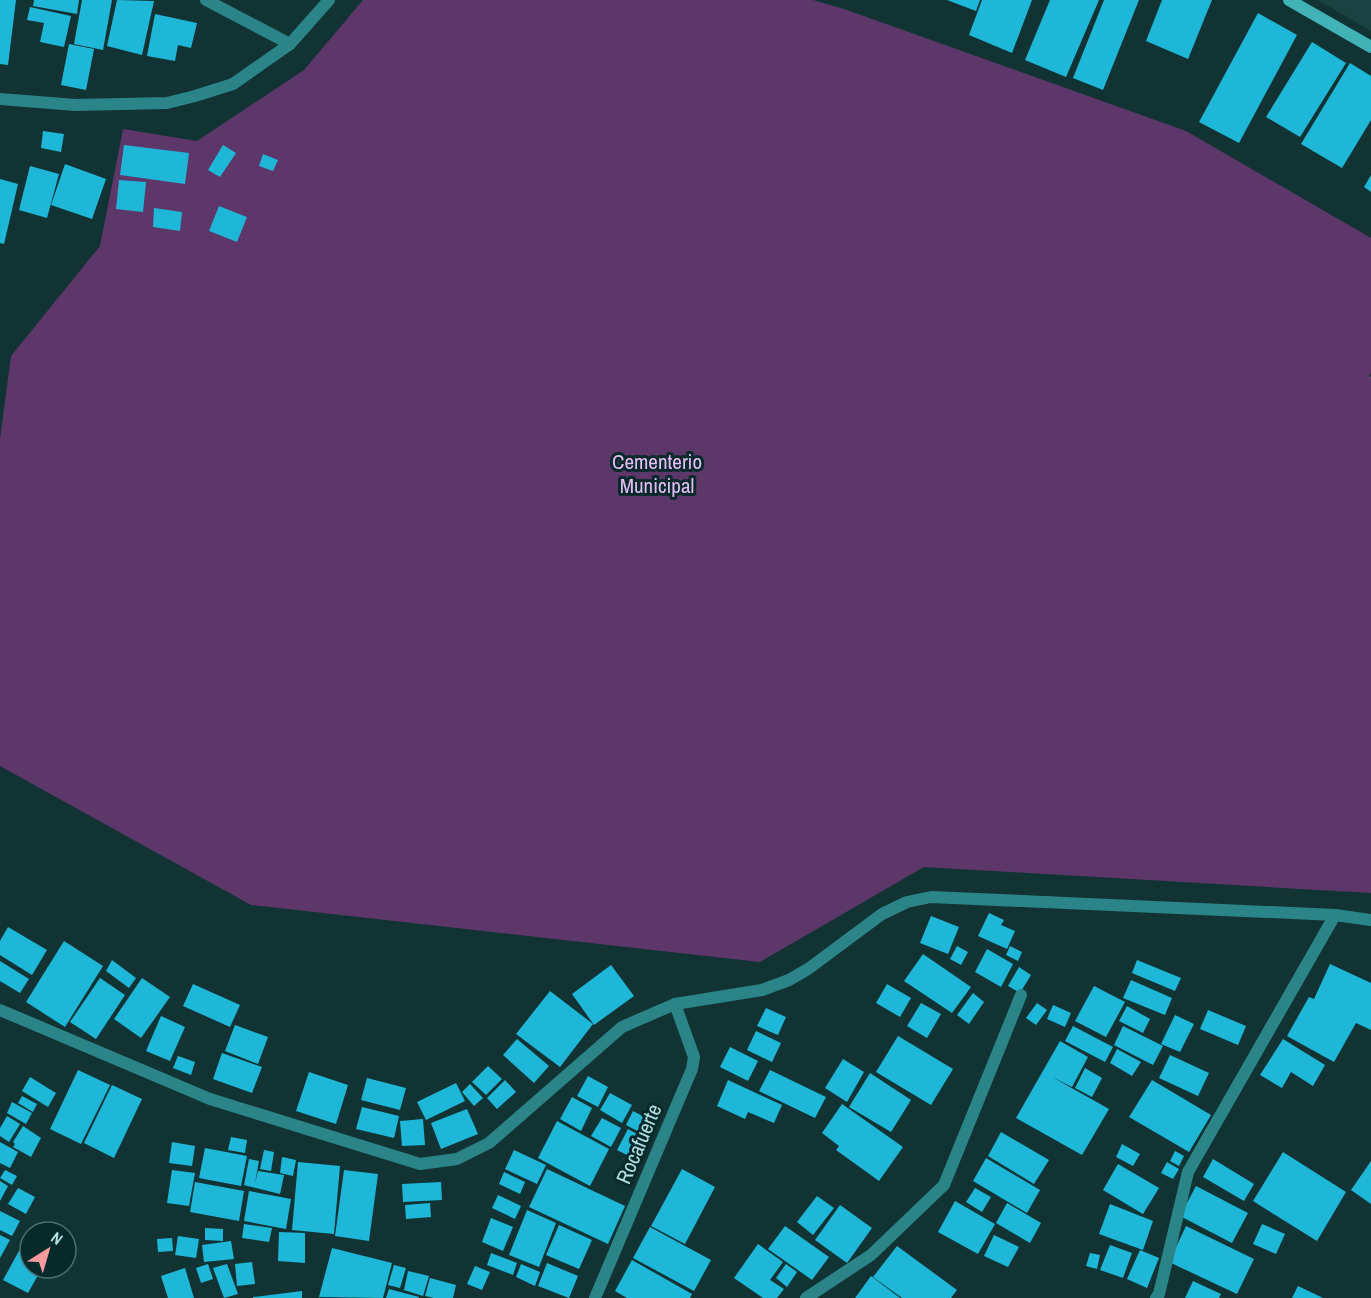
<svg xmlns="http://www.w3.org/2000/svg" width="1371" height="1298" font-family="'Archivo Narrow',sans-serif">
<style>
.built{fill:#1a4243}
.green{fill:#5d3769}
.building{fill:#1fb7d8}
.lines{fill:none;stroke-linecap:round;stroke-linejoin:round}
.street{stroke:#2b8588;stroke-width:12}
.secondary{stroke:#41b2b6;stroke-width:12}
.labels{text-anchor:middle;stroke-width:6;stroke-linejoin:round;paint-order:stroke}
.park-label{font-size:21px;fill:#e9bdf8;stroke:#06292a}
.street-label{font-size:21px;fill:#b0e0e1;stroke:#06292a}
</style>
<rect width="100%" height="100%" fill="#113334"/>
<path class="built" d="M1318,0H1371V31Z"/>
<path class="green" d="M363,0H813L844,9L1186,131L1371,238V373L1369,376L1371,377V893L924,867L760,962L251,905L0,766V439L11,356L100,246L123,129L197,141L304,70Z"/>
<g class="building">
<path d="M0,0H16L8,65L0,64Z"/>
<path d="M34,0H79L77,14L33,6Z"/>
<path d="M82,0H112L103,50L74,44Z"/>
<path d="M117,0L154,1L142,55L107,46Z"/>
<path d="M947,0H980L976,11Z"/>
<path d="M982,0H1032L1012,53L969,35Z"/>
<path d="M1050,0H1099L1066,77L1025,60Z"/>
<path d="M1104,0H1139L1103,90L1073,78Z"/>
<path d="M1162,0H1212L1188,59L1146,41Z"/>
<path d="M30,7L71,16L64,47L40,42L44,23L27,20Z"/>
<path d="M1258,13L1297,35L1239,143L1199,122Z"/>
<path d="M155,14L197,23L191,48L178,45L175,61L147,56Z"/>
<path d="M1312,42L1346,63L1300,137L1266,117Z"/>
<path d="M69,44L94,49L86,90L61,85Z"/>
<path d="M1350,63L1371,76V120L1342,168L1301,144Z"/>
<path d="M43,131L64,134L61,152L41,148Z"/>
<path d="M124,145L189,153L185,184L120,175Z"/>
<path d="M223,145L236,153L220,177L208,170Z"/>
<path d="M263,154L278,160L273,171L259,166Z"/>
<path d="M65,164L106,179L92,219L51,205Z"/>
<path d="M30,166L59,174L47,218L19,210Z"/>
<path d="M1371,175V192L1364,187Z"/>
<path d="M0,179L18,184L4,244L0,243Z"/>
<path d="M119,180L146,182L143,212L116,209Z"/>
<path d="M219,206L247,217L237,242L209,231Z"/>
<path d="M154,208L182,212L180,231L153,227Z"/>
<path d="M989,913L1004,920L1001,925L1015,931L1007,949L978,936Z"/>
<path d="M931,916L959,927L948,954L920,943Z"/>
<path d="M8,927L47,950L32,975L0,955V941Z"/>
<path d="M64,941L103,966L65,1027L26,1002Z"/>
<path d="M957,946L968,952L961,965L950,959Z"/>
<path d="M1010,946L1022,952L1018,961L1006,955Z"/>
<path d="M987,949L1013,964L1001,987L975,972Z"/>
<path d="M923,954L971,987L952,1013L904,981Z"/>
<path d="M112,960L136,978L129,988L106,971Z"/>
<path d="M1137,960L1181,978L1175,991L1132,973Z"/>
<path d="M0,961L29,979L20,993L0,981Z"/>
<path d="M1330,964L1371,983V1030L1356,1023L1334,1062L1287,1036L1309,997L1314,999Z"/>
<path d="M611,965L634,996L594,1025L572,994Z"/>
<path d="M1019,967L1031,975L1020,993L1008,986Z"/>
<path d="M100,978L125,995L96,1039L70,1022Z"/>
<path d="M142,978L170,997L141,1038L114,1019Z"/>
<path d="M1131,980L1172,998L1165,1015L1123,998Z"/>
<path d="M193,984L240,1005L230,1027L183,1006Z"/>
<path d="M887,984L911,998L900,1017L876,1003Z"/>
<path d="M1094,986L1125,1002L1106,1037L1075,1021Z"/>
<path d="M550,991L593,1024L560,1067L516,1034Z"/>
<path d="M973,993L984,1002L969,1024L957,1015Z"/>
<path d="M921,1003L941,1014L927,1038L907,1026Z"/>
<path d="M1037,1003L1047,1010L1036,1025L1026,1018Z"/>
<path d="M1053,1005L1071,1013L1065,1027L1047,1019Z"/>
<path d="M1127,1006L1150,1019L1143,1033L1119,1021Z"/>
<path d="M766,1008L786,1017L778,1035L757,1026Z"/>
<path d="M1208,1010L1246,1026L1238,1045L1200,1029Z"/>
<path d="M1175,1015L1194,1024L1180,1052L1161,1044Z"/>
<path d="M161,1016L185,1027L170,1061L146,1051Z"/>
<path d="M235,1025L268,1037L258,1064L225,1051Z"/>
<path d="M1073,1026L1113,1047L1105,1062L1065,1041Z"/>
<path d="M1123,1026L1163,1046L1153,1065L1114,1045Z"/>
<path d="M756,1031L781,1043L772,1062L747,1050Z"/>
<path d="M898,1036L953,1069L931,1105L876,1072Z"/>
<path d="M517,1039L549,1066L534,1083L503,1055Z"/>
<path d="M1283,1039L1325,1065L1313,1086L1291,1072L1282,1088L1260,1075Z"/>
<path d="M1060,1041L1088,1057L1072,1087L1052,1077L1109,1109L1082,1155L1016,1118Z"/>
<path d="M730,1047L758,1061L748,1081L720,1067Z"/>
<path d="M1117,1049L1141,1062L1132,1076L1110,1063Z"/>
<path d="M222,1053L262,1067L252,1093L213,1079Z"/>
<path d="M1170,1055L1209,1073L1198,1096L1159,1078Z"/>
<path d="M178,1056L195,1062L191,1075L173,1068Z"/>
<path d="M843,1059L864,1072L847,1102L825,1088Z"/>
<path d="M488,1066L502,1079L486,1095L472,1082Z"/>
<path d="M1085,1068L1102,1078L1092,1097L1075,1088Z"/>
<path d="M78,1070L110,1085L81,1144L50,1129Z"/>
<path d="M770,1070L826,1097L815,1118L759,1091Z"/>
<path d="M309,1072L348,1085L336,1124L296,1111Z"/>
<path d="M870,1073L911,1100L891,1132L849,1107Z"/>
<path d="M588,1076L608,1087L598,1107L577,1096Z"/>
<path d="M30,1077L56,1093L48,1107L22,1091Z"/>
<path d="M367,1078L406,1088L400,1110L361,1100Z"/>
<path d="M505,1080L516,1092L497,1109L487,1098Z"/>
<path d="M728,1080L782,1105L774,1123L748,1112L745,1119L717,1106Z"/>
<path d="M1152,1080L1211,1115L1189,1152L1129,1117Z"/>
<path d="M456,1083L465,1101L426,1120L417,1102Z"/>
<path d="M470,1084L483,1098L474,1106L462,1092Z"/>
<path d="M112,1085L142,1099L114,1158L84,1143Z"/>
<path d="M610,1093L632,1105L622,1123L600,1110Z"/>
<path d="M22,1096L37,1104L33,1112L18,1103Z"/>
<path d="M572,1097L592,1108L581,1131L560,1119Z"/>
<path d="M12,1102L32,1113L26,1124L7,1113Z"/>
<path d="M842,1104L903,1147L879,1181L836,1150L839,1146L822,1133Z"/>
<path d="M362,1107L399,1116L394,1138L356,1129Z"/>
<path d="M467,1109L478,1134L441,1149L431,1123Z"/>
<path d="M633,1111L652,1121L645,1135L626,1125Z"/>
<path d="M7,1116L20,1124L9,1142L0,1136V1128Z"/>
<path d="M602,1118L621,1128L611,1147L591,1136Z"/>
<path d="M423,1119L425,1145L402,1146L400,1121Z"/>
<path d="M557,1121L609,1149L590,1186L538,1158Z"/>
<path d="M23,1126L41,1138L31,1157L13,1147L15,1144L13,1142Z"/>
<path d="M628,1129L646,1139L635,1159L617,1150Z"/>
<path d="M1001,1132L1049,1160L1034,1184L988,1156Z"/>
<path d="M231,1137L247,1140L245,1153L228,1150Z"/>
<path d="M0,1142L18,1152L10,1168L0,1163Z"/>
<path d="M172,1142L195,1146L192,1166L169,1163Z"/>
<path d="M1122,1144L1140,1154L1133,1166L1116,1157Z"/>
<path d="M205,1148L247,1156L241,1186L199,1178Z"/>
<path d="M264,1150L274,1152L271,1171L260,1169Z"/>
<path d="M514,1150L546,1165L537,1184L505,1169Z"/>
<path d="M1175,1151L1184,1156L1179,1166L1170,1161Z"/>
<path d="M1283,1152L1346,1192L1317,1241L1253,1201Z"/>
<path d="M282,1157L296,1160L293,1176L280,1173Z"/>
<path d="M986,1158L1040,1190L1027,1213L973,1181Z"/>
<path d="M249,1159L259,1161L255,1183L258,1171L284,1175L280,1194L244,1185Z"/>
<path d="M1213,1159L1254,1184L1244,1201L1203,1177Z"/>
<path d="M1371,1161V1204L1351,1190Z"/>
<path d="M298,1162L340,1166L334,1234L292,1230Z"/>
<path d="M1167,1162L1179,1169L1173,1179L1161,1173Z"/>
<path d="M1118,1164L1159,1188L1143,1214L1103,1190Z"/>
<path d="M547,1169L625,1206L608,1244L529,1207Z"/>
<path d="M682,1169L715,1187L685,1244L651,1226Z"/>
<path d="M5,1170L17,1176L12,1185L0,1178Z"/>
<path d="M172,1170L195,1173L189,1206L167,1203Z"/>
<path d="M344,1170L378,1174L369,1241L335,1236Z"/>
<path d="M504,1172L525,1182L520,1194L499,1184Z"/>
<path d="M0,1181L8,1186L0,1201Z"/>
<path d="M195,1182L244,1191L239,1221L190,1212Z"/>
<path d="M441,1182L442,1200L403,1202L402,1184Z"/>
<path d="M1196,1186L1248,1213L1232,1243L1180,1216Z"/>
<path d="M18,1188L35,1197L26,1214L8,1204Z"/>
<path d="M975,1188L991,1197L982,1212L966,1202Z"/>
<path d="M249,1191L291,1199L286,1229L244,1221Z"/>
<path d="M498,1195L521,1206L515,1219L492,1208Z"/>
<path d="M817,1196L834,1208L813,1235L797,1222Z"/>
<path d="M955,1201L995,1224L978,1254L938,1232Z"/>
<path d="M430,1203L431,1217L406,1219L405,1205Z"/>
<path d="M1007,1203L1041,1223L1030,1243L996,1223Z"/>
<path d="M1110,1204L1153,1221L1143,1250L1099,1234Z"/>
<path d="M840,1205L872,1228L847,1263L815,1240Z"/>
<path d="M527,1210L556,1223L539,1267L509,1255Z"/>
<path d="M0,1211L20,1221L12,1236L0,1230Z"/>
<path d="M491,1218L513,1227L503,1251L482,1242Z"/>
<path d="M244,1224L272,1228L269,1242L242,1238Z"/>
<path d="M1262,1224L1285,1234L1276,1254L1253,1244Z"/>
<path d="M559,1225L592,1240L579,1269L546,1255Z"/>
<path d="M785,1226L829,1257L812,1280L768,1249Z"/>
<path d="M1186,1226L1254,1259L1237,1294L1169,1262Z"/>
<path d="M650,1227L711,1260L694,1291L633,1258Z"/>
<path d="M205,1228L223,1229V1241L205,1240Z"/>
<path d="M279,1232L305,1233V1263L278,1261Z"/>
<path d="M0,1235L10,1240L0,1258Z"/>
<path d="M994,1235L1019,1247L1008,1267L984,1256Z"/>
<path d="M178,1236L199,1239L196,1258L175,1255Z"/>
<path d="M172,1238L173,1251L158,1252L157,1239Z"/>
<path d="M231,1241L234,1259L204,1262L202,1245Z"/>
<path d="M758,1244L783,1262L770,1280L784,1289L777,1298H763L734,1278Z"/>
<path d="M1110,1245L1132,1253L1123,1278L1100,1270Z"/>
<path d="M897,1246L957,1290L951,1298H902L873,1277Z"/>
<path d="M332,1248L392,1263L383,1298L319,1297Z"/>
<path d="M20,1249L30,1254V1268H42L28,1293L3,1280Z"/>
<path d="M1140,1250L1159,1258L1147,1288L1127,1279Z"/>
<path d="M491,1253L517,1263L513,1275L487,1265Z"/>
<path d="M1090,1253L1100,1255L1097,1269L1086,1266Z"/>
<path d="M632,1260L692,1294L690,1298H627L615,1291Z"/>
<path d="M252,1262L255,1284L237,1286L235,1264Z"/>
<path d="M547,1263L578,1276L569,1298L538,1286Z"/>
<path d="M208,1264L213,1279L201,1283L196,1268Z"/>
<path d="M227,1264L238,1294L224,1298L213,1268Z"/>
<path d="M521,1264L540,1272L535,1286L516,1277Z"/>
<path d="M786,1264L797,1272L787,1287L776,1278Z"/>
<path d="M394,1265L406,1268L400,1288L388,1285Z"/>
<path d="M475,1266L490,1272L482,1290L467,1284Z"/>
<path d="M185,1268L194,1298H168L161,1276Z"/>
<path d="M408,1271L429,1276L423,1296L404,1290Z"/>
<path d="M871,1276L900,1298H855Z"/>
<path d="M430,1278L456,1285L453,1298H434L425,1296Z"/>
<path d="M1193,1281L1221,1294L1219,1298H1185Z"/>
<path d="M1298,1286L1323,1298H1292Z"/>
<path d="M389,1289L419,1297V1298H386Z"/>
<path d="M302,1291V1298H253V1297Z"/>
</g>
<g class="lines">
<g class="street">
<path d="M206,0L290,44"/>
<path d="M0,99L76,105L167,103L195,96L233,84L290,44L329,0"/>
<path d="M0,1010L210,1099L420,1164L457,1159L489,1143L622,1027L675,1004L762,990L789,980L808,969L882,914L907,902L931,897L1335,915L1371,920"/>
<path d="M595,1298L692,1069L694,1057L675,1004"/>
<path d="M806,1298L871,1255L944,1185L1021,995"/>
<path d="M1156,1298L1159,1294L1188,1172L1335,915"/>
</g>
<path class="secondary" d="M1289,0L1371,47"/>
</g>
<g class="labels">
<g class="park-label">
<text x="657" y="469">Cementerio<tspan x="657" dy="24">Municipal</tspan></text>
</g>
<g class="street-label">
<text transform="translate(639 1144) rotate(-67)" y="7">Rocafuerte</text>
</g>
</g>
<g transform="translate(48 1250) rotate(37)"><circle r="28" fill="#06292a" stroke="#4a7273" stroke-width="1.5"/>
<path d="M0-4.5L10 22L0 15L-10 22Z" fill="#f59b9d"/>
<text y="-9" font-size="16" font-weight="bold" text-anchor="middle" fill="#b0e0e1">N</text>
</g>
</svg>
